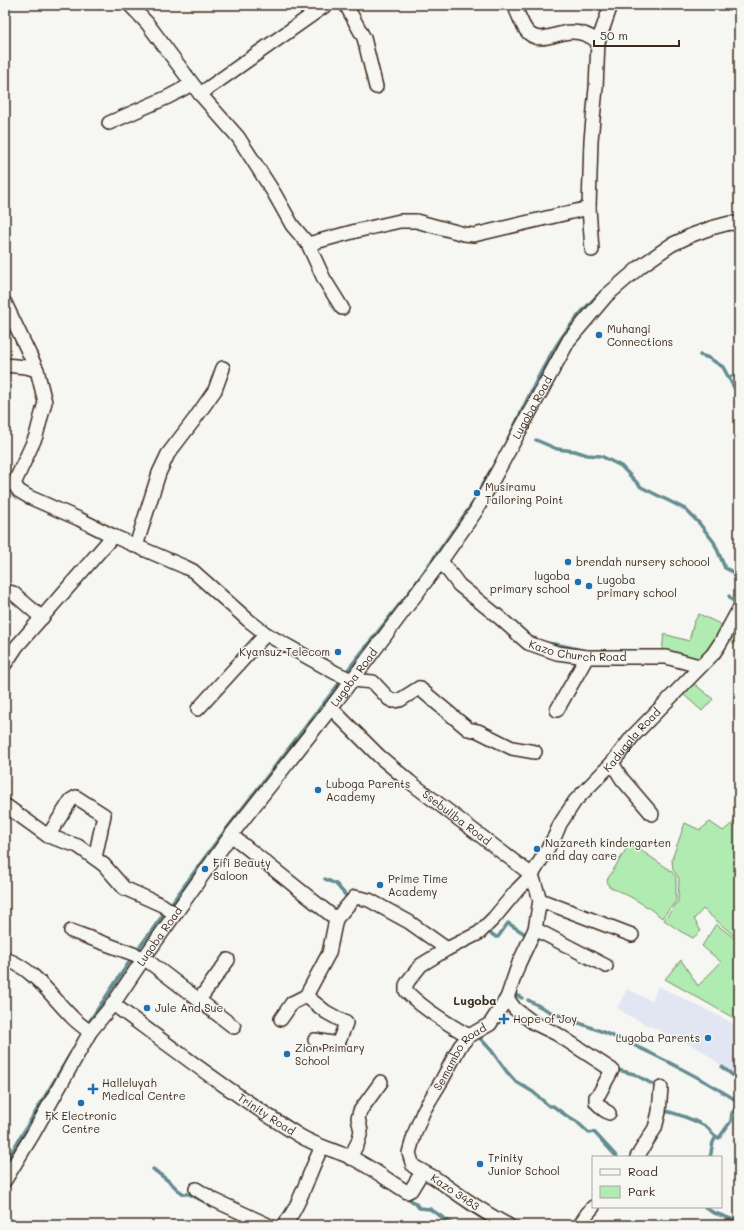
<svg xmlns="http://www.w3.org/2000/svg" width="744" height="1230" font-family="Mali,sans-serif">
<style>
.built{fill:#e2e6f2}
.green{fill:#b0ecb2;stroke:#768b68}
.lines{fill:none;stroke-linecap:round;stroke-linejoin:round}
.stream{stroke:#648c91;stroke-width:3.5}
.minor-casing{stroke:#3b2a1e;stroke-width:16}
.minor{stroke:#f6f6f2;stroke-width:13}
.poi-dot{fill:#1f6fb2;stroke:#f6f6f2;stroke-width:1.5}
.labels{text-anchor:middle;stroke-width:3;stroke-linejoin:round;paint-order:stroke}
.poi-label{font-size:11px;fill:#3b2a1e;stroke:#f6f6f2;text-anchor:start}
.street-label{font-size:11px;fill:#3b2a1e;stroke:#f6f6f2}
.neighbourhood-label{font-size:12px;font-weight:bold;fill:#3b2a1e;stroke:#f6f6f2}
</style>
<rect width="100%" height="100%" fill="#f6f6f2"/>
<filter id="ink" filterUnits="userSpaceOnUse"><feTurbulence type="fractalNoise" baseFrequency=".025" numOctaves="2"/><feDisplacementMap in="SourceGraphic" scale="8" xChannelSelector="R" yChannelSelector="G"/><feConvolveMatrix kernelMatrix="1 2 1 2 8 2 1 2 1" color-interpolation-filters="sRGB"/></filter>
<g filter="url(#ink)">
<path class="built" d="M658,986L739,1026V1079L701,1050L631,1017L617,1008L627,989L652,1001Z"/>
<g class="green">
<path d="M699,614L722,625C716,639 711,649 699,660L662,651L664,634L689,641L694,622Z"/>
<path d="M739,624V648L727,639Z"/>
<path d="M692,682L713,699L702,711L682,693Z"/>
<path d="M739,818V940L703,909L694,919L701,931L693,938L680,931L664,920L678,902L679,878L673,870L672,859L685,823L700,830L710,822L723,831Z"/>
<path d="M630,843L670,870L676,877V901L662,918C646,905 629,895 609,887L607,880Z"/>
<path d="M716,924L739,942V1021L665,979L681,960L698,986L721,962L702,946Z"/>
</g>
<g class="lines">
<g class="stream">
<path d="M700,355L709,358L723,367L739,397"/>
<path d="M728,378L739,372"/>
<path d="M509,437C529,397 546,355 574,321C581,312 589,304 597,296"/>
<path d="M536,440L557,449L575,451L587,455L601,456L621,466L641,487L685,509L699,523L714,542L725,568L739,575"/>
<path d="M479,493L482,485L490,472"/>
<path d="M729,596L733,601H739"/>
<path d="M545,643C559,644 571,647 584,651"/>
<path d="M325,879L336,884L349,899"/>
<path d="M486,930L496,937H498L508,923L528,936"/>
<path d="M512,993L522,998"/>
<path d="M528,1000C537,1005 546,1010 555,1014C576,1022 597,1029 618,1038C660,1057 700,1077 739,1102"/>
<path d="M87,1025L136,952L214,845L341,681L350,667L411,590L473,503"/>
<path d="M477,1035L491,1050L507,1072L515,1081L533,1092L549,1106H553L571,1119L576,1121L589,1133L594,1132L617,1157"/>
<path d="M722,1067L739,1080"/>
<path d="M614,1069L634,1074L656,1086L657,1090"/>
<path d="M661,1110C675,1113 692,1119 705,1126C711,1129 712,1136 719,1138L731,1121L732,1113L739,1104"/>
<path d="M710,1157C713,1149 710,1145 716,1137"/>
<path d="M5,1163L71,1053"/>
<path d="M153,1169L171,1183L178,1190L184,1194H189L205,1202"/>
<path d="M405,1196L416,1204L419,1208L430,1209L454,1225"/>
<path d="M705,1207L712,1212L739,1222"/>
<path d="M5,1220L9,1225"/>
<path d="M510,1222L518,1223L523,1225"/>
</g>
<g class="minor-casing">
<g id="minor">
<path d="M130,5L147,23L200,94L238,137L274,193L292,225L308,244L356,231L400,221H416L464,234L474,235L589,208"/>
<path d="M346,5L364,38L376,87"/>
<path d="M514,5C518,13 521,23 526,30C538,47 558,31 572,32C582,32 591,36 598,42"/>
<path d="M200,94L326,5"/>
<path d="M109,123L168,97L192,84"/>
<path d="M308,244L324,279L342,308"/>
<path d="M592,250L589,208L591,140L596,88L598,42L611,5"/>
<path d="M5,303L37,370L45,402L36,436L14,484L19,491L29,497L79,519L113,536L185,567L193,571L248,620L266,634L336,673L352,680L373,682L389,699L393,701L400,700L419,688L468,729L478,731L512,748L535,752"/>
<path d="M5,365L26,367L37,370"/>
<path d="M136,546L159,473L168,454L194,420L215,390L223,368"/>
<path id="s1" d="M441,561L459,585L500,618L528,643L557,653L587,657H666L699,666"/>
<path d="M5,595L9,592L13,593L42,618"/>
<path d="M5,664L17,646L113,536"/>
<path id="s2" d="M331,708L379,756L410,782L532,875"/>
<path d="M198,709L266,634"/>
<path d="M557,710L587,657"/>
<path d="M612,763L622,779L652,814"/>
<path d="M5,805L48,836L78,846L104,865L124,888L162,905L175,914"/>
<path d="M231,835L336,919"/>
<path d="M48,836L71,800L76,797L104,815L95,858"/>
<path d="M540,900L632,935"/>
<path d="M535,929L606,966"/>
<path d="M71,931L144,958L234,1027"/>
<path d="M5,959C33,968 51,996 71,1016C76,1022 84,1027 90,1032"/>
<path d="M306,996L326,1012L346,1023L338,1044L315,1040"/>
<path d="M507,998L515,1009L534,1023L557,1034L612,1070L599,1094L596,1097V1102L604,1110L609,1113"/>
<path d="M199,1000L228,960"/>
<path id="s3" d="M113,1004C174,1049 235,1096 300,1136C315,1145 333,1150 350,1157C368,1165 389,1181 407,1192L411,1190L422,1172"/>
<path d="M281,1019L292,1003L306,996L329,953L336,919L355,897L369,900L409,922L447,949"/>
<path id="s4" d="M469,1036C448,1024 422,1008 406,991V985L409,980L421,965L447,949L479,933L494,918L518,889L532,875L555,836L560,824L575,801L612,763L633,736L713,654L721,642L739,609"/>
<path d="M637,1157L655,1128L659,1112L661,1088"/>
<path d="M350,1158L358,1142L361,1131L358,1118L360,1111L381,1082"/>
<path id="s5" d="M5,1180L33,1134L90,1032L113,1004L144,958L231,835L331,708L441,561L476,511L569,340L606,296L641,266L671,245L692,235L711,228L730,223L739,224"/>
<path d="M196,1189L214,1200L268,1225"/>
<path d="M284,1225C301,1205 309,1171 322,1147"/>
<path id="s6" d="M508,1225C482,1212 459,1195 435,1178C428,1174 420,1170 413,1166L409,1153L415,1132L424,1110L442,1080L460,1046L469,1036L490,1024L507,998L519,963L535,929L540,900L532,875"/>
<path d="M580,1225L587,1214L593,1207"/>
</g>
</g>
<use href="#minor" class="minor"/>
</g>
</g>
<g class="poi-dot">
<circle cx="599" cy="335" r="4"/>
<circle cx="477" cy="493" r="4"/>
<circle cx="568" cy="562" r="4"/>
<circle cx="578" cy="582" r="4"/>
<circle cx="589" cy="586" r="4"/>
<circle cx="338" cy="652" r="4"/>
<circle cx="318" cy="790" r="4"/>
<circle cx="537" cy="849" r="4"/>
<circle cx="205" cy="869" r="4"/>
<circle cx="380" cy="885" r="4"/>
<circle cx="147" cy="1008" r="4"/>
<path d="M502 1013h4v4h4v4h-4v4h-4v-4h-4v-4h4z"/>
<circle cx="708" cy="1038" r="4"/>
<circle cx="287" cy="1054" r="4"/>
<path d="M91 1083h4v4h4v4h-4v4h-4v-4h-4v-4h4z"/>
<circle cx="81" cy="1103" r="4"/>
<circle cx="480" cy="1164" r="4"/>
</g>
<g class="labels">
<g class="poi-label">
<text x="607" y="333">Muhangi<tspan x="607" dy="13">Connections</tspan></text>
<text x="485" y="491">Musiramu<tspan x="485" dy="13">Tailoring Point</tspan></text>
<text x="576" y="566">brendah nursery schoool</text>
<text x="570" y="580" text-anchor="end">lugoba<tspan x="570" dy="13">primary school</tspan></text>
<text x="597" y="584">Lugoba<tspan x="597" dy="13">primary school</tspan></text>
<text x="330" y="656" text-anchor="end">Kyansuz Telecom</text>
<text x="326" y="788">Luboga Parents<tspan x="326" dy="13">Academy</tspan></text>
<text x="545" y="847">Nazareth kindergarten<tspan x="545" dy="13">and day care</tspan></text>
<text x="213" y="867">Fifi Beauty<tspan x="213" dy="13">Saloon</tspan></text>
<text x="388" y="883">Prime Time<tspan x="388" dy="13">Academy</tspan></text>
<text x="155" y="1012">Jule And Sue</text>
<text x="513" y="1023">Hope of Joy</text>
<text x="700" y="1042" text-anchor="end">Lugoba Parents</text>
<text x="295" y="1052">Zion Primary<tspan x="295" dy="13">School</tspan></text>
<text x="102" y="1087">Halleluyah<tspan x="102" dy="13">Medical Centre</tspan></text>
<text x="81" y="1120" text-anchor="middle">FK Electronic<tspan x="81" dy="13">Centre</tspan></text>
<text x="488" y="1162">Trinity<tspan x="488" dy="13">Junior School</tspan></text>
</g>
<g class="street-label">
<text dy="4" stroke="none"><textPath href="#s5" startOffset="937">Lugoba Road</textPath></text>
<text dy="4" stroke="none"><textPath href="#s1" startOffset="171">Kazo Church Road</textPath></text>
<text dy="4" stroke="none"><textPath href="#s5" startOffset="613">Lugoba Road</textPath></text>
<text dy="4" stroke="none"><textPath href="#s4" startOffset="423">Kadugala Road</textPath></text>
<text dy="4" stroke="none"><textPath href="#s2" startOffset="167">Ssebuliba Road</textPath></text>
<text dy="4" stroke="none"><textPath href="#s5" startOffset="289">Lugoba Road</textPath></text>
<text dy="4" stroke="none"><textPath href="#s6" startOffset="236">Semambo Road</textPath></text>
<text dy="4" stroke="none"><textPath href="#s3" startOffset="189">Trinity Road</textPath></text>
<text transform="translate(455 1192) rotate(34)" y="4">Kazo 3483</text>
</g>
<g class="neighbourhood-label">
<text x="475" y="1005">Lugoba</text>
</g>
</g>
<rect width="744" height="1230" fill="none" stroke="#f6f6f2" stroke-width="20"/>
<rect x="10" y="10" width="724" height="1210" fill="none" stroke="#3b2a1e" stroke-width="1.5" filter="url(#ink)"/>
<rect x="592" y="1156" width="130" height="52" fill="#f6f6f2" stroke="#aba49d"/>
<rect x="600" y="1169" width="20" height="6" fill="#f6f6f2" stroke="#aba49d"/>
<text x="628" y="1176" font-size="12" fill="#3b2a1e">Road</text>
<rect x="600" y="1186" width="20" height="12" fill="#b0ecb2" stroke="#aba49d"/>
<text x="628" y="1196" font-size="12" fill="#3b2a1e">Park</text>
<path d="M594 40v6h85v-6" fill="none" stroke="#3b2a1e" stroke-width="2"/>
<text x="600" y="40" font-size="12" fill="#3b2a1e" stroke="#f6f6f2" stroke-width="3" paint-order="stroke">50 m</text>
</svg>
